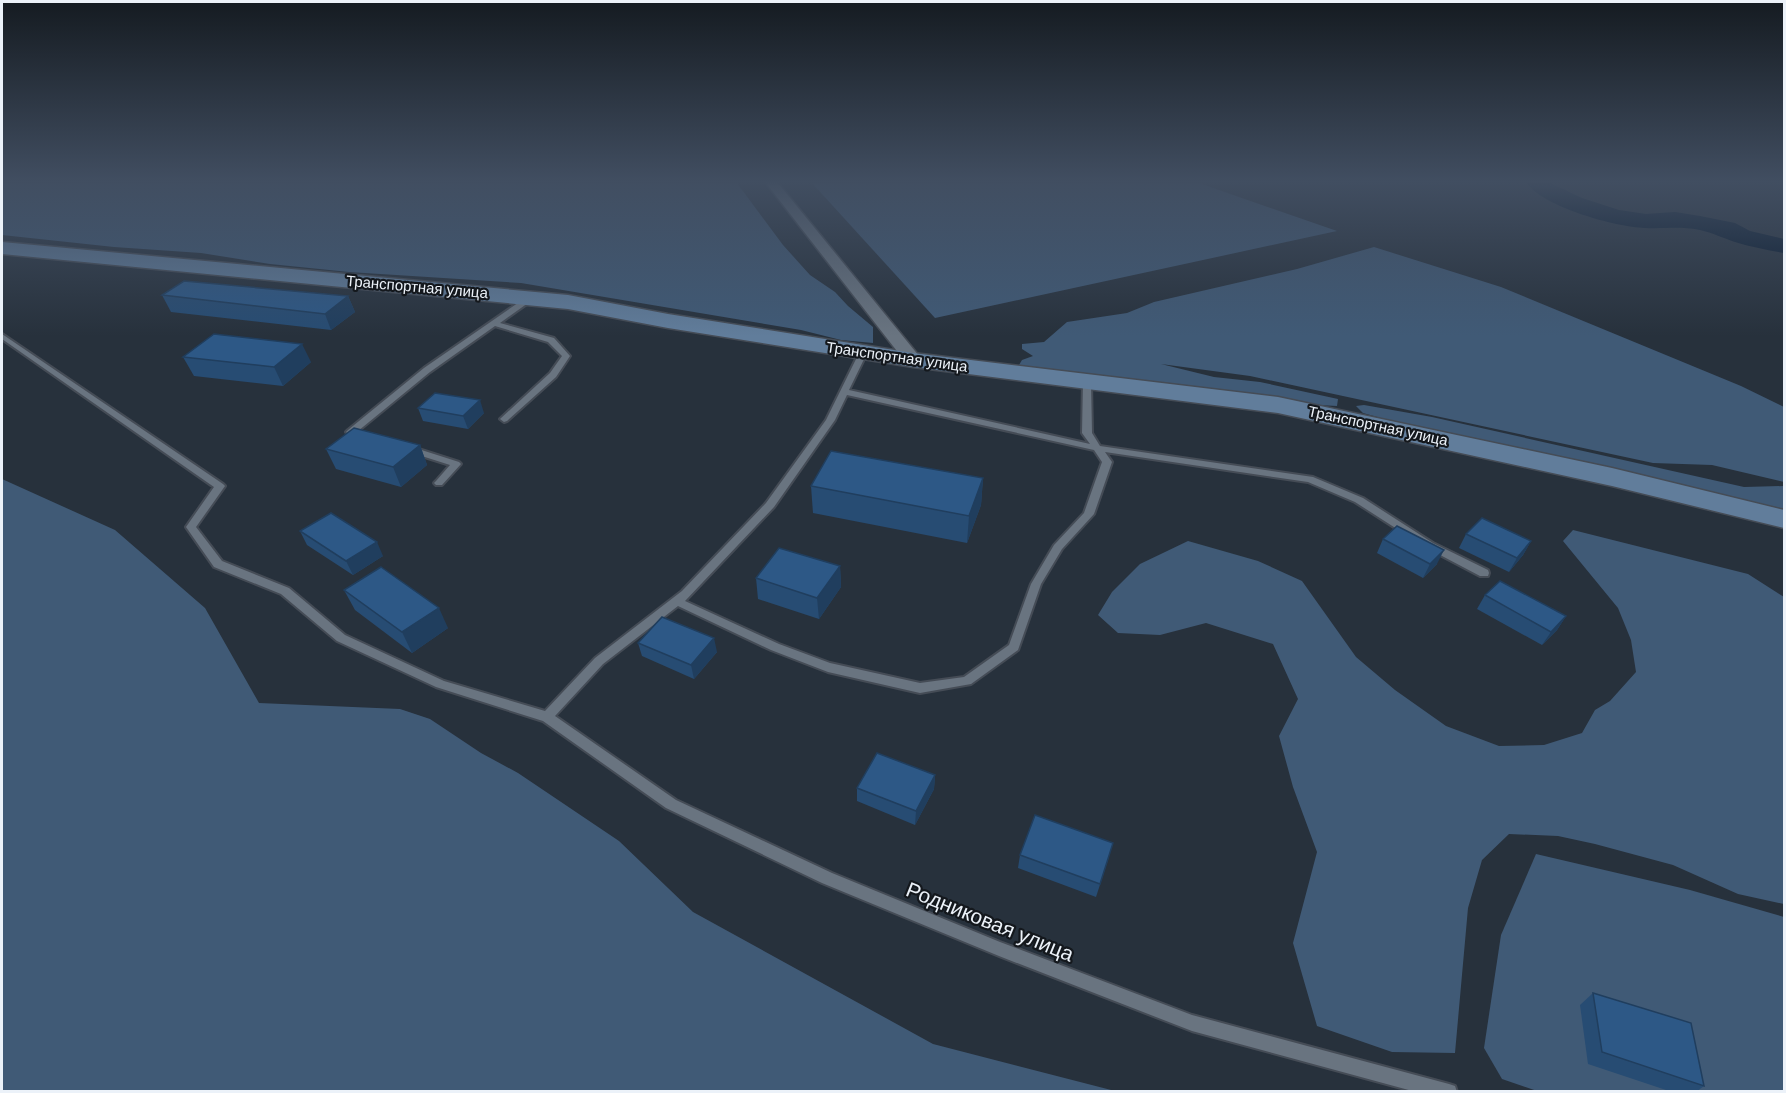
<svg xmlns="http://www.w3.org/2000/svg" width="1786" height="1093" font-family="Helvetica,sans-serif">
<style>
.green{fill:#405a76}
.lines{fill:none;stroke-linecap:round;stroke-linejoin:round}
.river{fill:#01142a;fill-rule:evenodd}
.service-casing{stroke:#454c56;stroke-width:4}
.minor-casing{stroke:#454c56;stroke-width:3}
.secondary-casing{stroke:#454c56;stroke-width:3}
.service{fill:#697480;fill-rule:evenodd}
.minor{fill:#697480;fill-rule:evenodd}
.secondary{fill:#617d9b;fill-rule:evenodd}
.wall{fill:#274c73}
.shaded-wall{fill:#203e5e}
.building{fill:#2d5886;stroke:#203e5e;stroke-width:1.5}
.labels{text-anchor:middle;stroke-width:4.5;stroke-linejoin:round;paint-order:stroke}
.far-street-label{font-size:15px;fill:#ecf2f9;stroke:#14181d}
.near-street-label{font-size:21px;fill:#ecf2f9;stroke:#14181d}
</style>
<rect width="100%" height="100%" fill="#27313c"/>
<g class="green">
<path d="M2,183H737L783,245L810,275L835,292L848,306L873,327V343L841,340L801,330L521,283L349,272L270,264L201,253L114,247L2,235Z"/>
<path d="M812,183H1199L1337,231L935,318Z"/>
<path d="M1374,247L1501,287L1741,386L1784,407V482L1712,465L1653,463L1250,376L1161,364L1214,377L1260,382L1338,399L1337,406L1318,405L1281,397L1032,370L1019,365L1022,360L1033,356L1022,349V344L1044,342L1067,322L1127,313L1154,302L1297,269Z"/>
<path d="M1364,405L1432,417L1744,487L1784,486V514L1611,471L1438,434L1363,413L1356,406Z"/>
<path d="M2,479L115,530L205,608L259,703L400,709L430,719L481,753L518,773L619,841L693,912L933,1044L1115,1091H2Z"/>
<path d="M1573,530L1748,574L1784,597V904L1738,894L1673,865L1595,844L1558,836L1509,834L1482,860L1468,908L1455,1053L1392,1052L1317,1026L1293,943L1317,852L1293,787L1279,736L1298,699L1273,644L1206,623L1160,635L1118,633L1098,615L1112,592L1140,564L1188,541L1258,561L1302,581L1356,657L1395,690L1446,726L1499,746L1544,745L1582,733L1595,710L1610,701L1636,672L1631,640L1618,608L1563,541Z"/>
<path d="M1536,854L1690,890L1784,917V1091H1537L1502,1079L1484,1048L1501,935Z"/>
</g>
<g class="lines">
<path class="river" d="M1527,183H1550L1582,198L1619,210L1646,214L1675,212L1700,216L1735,223L1750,231L1784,239V253C1768,250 1751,247 1735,242C1723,238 1713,233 1700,230C1679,226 1666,229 1645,228C1616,227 1543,207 1527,183Z"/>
<g class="service-casing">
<g id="service">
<path d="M528,296L535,298L500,323L554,338L570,356L556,377L507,421L504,422L500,419L550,373L562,356L548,342L495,326L430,372L358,431L363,432L365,434L363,436L348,434L346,432L348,430L424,368Z"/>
<path d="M2,334L223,484L225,486L196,527L222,561L289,588L345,635L444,681L545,711L595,658L682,591L766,503L826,420L860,351H866L867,353L849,390L1090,444L1082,433L1083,382L1087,379L1091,382L1092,433L1100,446L1313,477L1363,498L1433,543L1488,570L1489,573L1488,576H1480L1425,547L1355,502L1308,482L1105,452L1112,462L1094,514L1062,549L1041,584L1018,650L971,684L920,693L828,672L771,650L678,606L603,664L555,716L676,800L832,873L1000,942L1192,1015L1449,1084L1455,1086L1457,1092H1416L1192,1031L999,956L822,883L666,808L543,721L436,687L337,641L281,594L214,567L186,527L214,487L2,339ZM847,395L1094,450L1102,462L1084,513L1054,545L1031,584L1009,645L964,677L920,683L830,663L779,644L685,601L774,507L835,420Z"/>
<path d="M409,446L459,462L461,464L442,485H436L434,483L436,481L450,465L406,451L404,449Z"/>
</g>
</g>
<g class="minor-casing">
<path id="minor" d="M766,183H778L919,356L921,360L919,364H907Z"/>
</g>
<g class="secondary-casing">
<path id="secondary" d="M2,242L568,295L668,314L913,353L1278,397L1612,468L1784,510V528L1612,486L1278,413L913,367L668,328L568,309L2,254Z"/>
</g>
<use href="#service" class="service"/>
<use href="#minor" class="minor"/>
<use href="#secondary" class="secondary"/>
</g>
<g class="wall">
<path d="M162,295L348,296L355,312L331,330L171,312Z"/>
<path d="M183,357L311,362L283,386L194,376Z"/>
<path d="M418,408L484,413L468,429L423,421Z"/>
<path d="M420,445L427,465L401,487L336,469L326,449Z"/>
<path d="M983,478L981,505L967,543L813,513L811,486Z"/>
<path d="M300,531L383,556L353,575L307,545Z"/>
<path d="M1466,534L1531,541L1523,555L1509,572L1459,548Z"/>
<path d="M1383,539L1437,564L1423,578L1377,553Z"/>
<path d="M840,566L841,587L819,619L758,599L756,578Z"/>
<path d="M344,590L448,628L412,653L355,610Z"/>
<path d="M1485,595L1566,616L1557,630L1542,645L1477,609Z"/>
<path d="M638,643L717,652L694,679L642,656Z"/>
<path d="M935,775L934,789L915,825L857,801V788Z"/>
<path d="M1020,855L1109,857L1096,897L1018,868Z"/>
<path d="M1593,993L1704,1086L1696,1092H1672L1588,1064L1580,1005Z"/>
</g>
<g class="shaded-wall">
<path d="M348,296L355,312L331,330L325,314Z"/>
<path d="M302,344L311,362L283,386L274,367Z"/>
<path d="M480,400L484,413L468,429L463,416Z"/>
<path d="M420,445L427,465L401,487L393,467Z"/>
<path d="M983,478L981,505L967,543L969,516Z"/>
<path d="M1531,541L1523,555L1509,572L1517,558Z"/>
<path d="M377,542L383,556L353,575L346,561Z"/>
<path d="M1444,550L1437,564L1423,578L1430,564Z"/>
<path d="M840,566L841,587L819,619L817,598Z"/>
<path d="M439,608L448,628L412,653L402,632Z"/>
<path d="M1566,616L1557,630L1542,645L1551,632Z"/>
<path d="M714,638L717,652L694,679L691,665Z"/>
<path d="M935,775L934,789L915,825L916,811Z"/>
</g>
<g class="building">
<path d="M184,281L348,296L325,314L162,295Z"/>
<path d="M214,334L302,344L274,367L183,357Z"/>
<path d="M435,393L480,400L463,416L418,408Z"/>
<path d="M354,428L420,445L393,467L326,449Z"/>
<path d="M831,451L983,478L969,516L811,486Z"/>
<path d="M331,513L377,542L346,561L300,531Z"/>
<path d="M1482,518L1531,541L1517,558L1466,534Z"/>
<path d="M1397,526L1444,550L1430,564L1383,539Z"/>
<path d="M779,548L840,566L817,598L756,578Z"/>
<path d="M381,567L439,608L402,632L344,590Z"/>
<path d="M1500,581L1566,616L1551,632L1485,595Z"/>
<path d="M662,617L714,638L691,665L638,643Z"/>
<path d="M877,753L935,775L916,811L857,788Z"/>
<path d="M1035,815L1113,843L1100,884L1020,855Z"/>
<path d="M1593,993L1691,1023L1704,1086L1602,1052Z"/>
</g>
<linearGradient id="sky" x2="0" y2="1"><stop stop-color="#151b21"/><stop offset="0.54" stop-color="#414e61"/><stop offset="1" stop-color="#414e61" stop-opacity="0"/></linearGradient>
<rect width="1786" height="336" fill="url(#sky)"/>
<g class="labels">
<g class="far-street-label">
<text transform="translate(417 287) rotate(5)" y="5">Транспортная улица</text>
<text transform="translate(897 357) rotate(8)" y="5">Транспортная улица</text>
<text transform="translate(1378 426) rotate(12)" y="5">Транспортная улица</text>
</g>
<g class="near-street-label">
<text transform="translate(990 922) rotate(22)" y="7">Родниковая улица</text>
</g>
</g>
<rect width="1786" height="1093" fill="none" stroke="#ecf2f9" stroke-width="6"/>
</svg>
